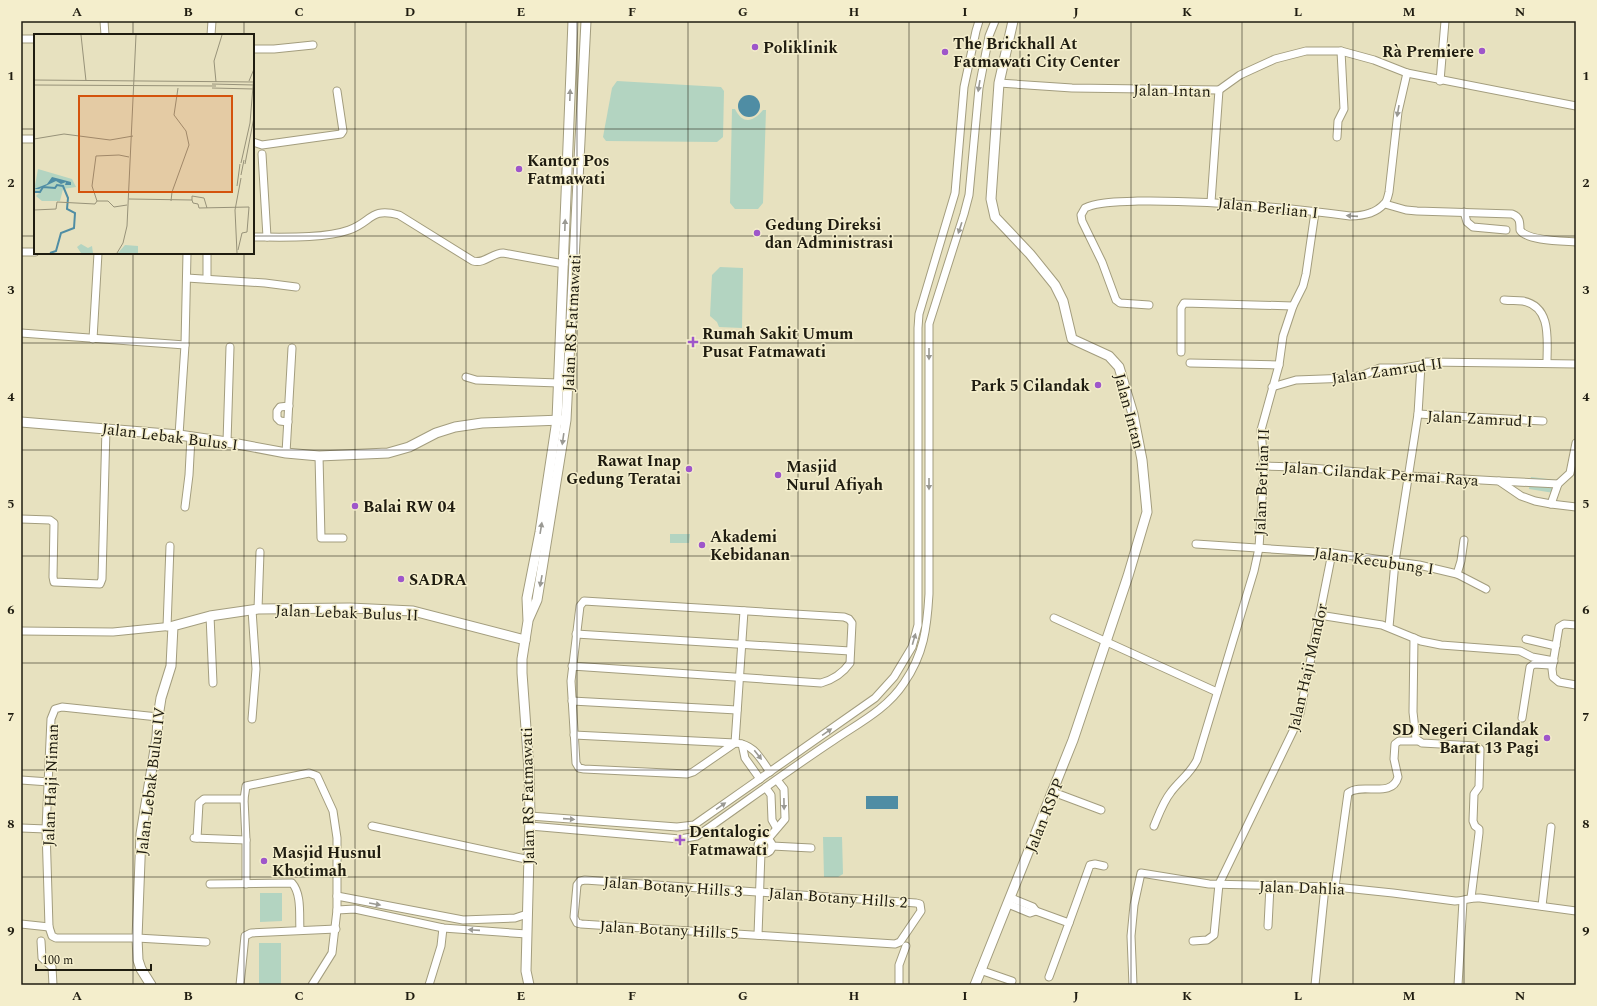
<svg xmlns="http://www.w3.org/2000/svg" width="1597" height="1006" font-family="Spectral,serif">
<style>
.green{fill:#b3d4c1}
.water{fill:#4f8da4}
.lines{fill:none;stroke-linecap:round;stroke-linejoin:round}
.street-casing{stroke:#a39d7e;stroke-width:9}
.secondary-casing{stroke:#a39d7e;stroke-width:11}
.street{stroke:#fff;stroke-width:7}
.secondary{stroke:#fff;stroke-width:9}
.oneway{fill:#9a9993}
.grid{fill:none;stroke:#1f1c10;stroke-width:1;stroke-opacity:0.55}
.poi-dot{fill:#9e56ca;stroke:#f4eecc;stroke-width:1.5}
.labels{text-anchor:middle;stroke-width:3;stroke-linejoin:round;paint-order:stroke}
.poi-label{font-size:16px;font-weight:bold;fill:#1f1c10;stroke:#f4eecc;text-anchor:start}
.street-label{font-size:16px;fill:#1f1c10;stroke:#f4eecc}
.inset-river{fill:none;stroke:#4f8da4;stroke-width:2}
.inset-road{fill:none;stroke:#979279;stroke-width:1}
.view{fill:#d4530c;fill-opacity:0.15;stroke:#d4530c;stroke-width:2}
.inset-edge{fill:none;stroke:#1f1c10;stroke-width:2}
.neatline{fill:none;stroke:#1f1c10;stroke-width:1.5}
.grid-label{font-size:13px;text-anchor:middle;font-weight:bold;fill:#1f1c10}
</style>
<rect width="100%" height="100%" fill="#e7e1bf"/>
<g class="green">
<path d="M617,81L721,87L724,91L723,137L717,142L606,141L603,137L612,88Z"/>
<path d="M732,109H735C743,125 753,122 763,110H766L763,203L758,209H735L730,203Z"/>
<path d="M720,267L743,268L742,328L719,327L717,322L710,316L712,275Z"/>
<path d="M1531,477L1556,480L1554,493L1529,489Z"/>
<path d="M670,534H690L689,543H670Z"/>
<path d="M823,837H842L843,874L838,877H824Z"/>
<path d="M260,893H282V921L260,922Z"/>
<rect x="259" y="943" width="22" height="42"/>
</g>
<g class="water">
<circle cx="749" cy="106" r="11"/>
<rect x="866" y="796" width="32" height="13"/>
</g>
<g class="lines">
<g class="street-casing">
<g id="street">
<path d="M104,21L105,35"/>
<path d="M211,35L212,21"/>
<path d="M21,39H35"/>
<path d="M253,49H274L313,45"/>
<path d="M1440,81L1445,21"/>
<path d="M999,83L1072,88L1219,90L1240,75L1275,59L1306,51H1341L1374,60L1407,73L1576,106"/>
<path d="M1337,137L1338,121L1344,109L1341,51"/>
<path d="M21,139H35"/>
<path d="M253,142L262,145L341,134L343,131L337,91"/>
<path d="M262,154L267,237"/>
<path d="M1211,202L1219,90"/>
<path d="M1385,204L1406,210L1417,211L1512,214C1520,217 1520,222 1520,230C1527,241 1563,241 1576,242"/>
<path d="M1464,212L1467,222L1473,227L1506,230"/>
<path d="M253,237C280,237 324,239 349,230C372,222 370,207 399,215L473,261C485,264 492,253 503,253L564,264"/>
<path d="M21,252H35"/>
<path d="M187,278L265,283L296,287"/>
<path d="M207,279V253"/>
<path d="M1504,300C1510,301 1517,300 1523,301C1552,307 1547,340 1547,362"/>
<path d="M1149,305L1120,303L1116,300L1102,262L1082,221L1081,215L1085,208C1098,201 1124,202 1138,201C1209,200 1280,207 1350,216C1362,216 1376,213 1384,204C1387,202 1388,196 1389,192L1398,112L1407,73"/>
<path d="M21,333L185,345"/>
<path d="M93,339L98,253"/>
<path d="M1181,352V308L1184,303L1293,306"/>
<path d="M1190,363L1279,365"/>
<path d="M466,377L476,380L559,383"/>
<path d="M1272,387L1296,380L1350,378L1363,375L1380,368H1403L1421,365L1426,362L1576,364"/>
<path d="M1418,414L1543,421"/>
<path d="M288,422L280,421L277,418V411L280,407L289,406"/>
<path d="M179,435L185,345L187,253"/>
<path d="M227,442L230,347"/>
<path d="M286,453L292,348"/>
<path d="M319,456L321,538H343"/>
<path d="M1264,466L1298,467L1409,476L1499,481L1521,496L1535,501L1551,504L1576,507"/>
<path d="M1499,481L1558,484"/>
<path d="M1551,504L1558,484L1570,473L1576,443"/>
<path d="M185,507L189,475L191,437"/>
<path d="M21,519L50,520L54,523L53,577L54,582L100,584L102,579L106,428"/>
<path d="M1196,544L1332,553L1419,565L1457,574L1486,589"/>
<path d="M1457,574L1461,561L1464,540"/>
<path d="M258,609L260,552"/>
<path d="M252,610L256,669L252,719"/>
<path d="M744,611L735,743C754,744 760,758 770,772"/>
<path d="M1319,615L1382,625L1421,641L1441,645L1520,651L1532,657L1554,661"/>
<path d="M210,616L213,683"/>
<path d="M1054,618L1217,692"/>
<path d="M1576,625L1564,624L1559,627L1552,669L1553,677L1559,682L1576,685"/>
<path d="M167,627L170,546"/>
<path d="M1389,627L1395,562L1418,414L1421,365"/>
<path d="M21,631L113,632L173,626"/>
<path d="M576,634L850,651"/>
<path d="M1414,638L1413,712L1416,739L1422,743L1476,746L1480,749L1479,787L1474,794L1473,821L1475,826L1479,829V833L1471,898"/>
<path d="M1526,639L1556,646"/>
<path d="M572,666L821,683C832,680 843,673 850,663L852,623L849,619L844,617L584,601L580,606L571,681L576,763L579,768L584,769L687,774L693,772L735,743"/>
<path d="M572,701L737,710"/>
<path d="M158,717L62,707L55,709L51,719L46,829L49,927L52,936L56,938H137L206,942"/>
<path d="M1522,718L1530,667L1534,664L1550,665"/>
<path d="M574,735L735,743"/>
<path d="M742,744L745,758L760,779"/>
<path d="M21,780L49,782"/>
<path d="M766,788L771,795L772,820L776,827"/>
<path d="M1053,792L1101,810"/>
<path d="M530,816L677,827L694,825L875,698L894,677L912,647L918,625V328L919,314L955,193L964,87L976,31L979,21"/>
<path d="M372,826L530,860"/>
<path d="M530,826L680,839L697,836C743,804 787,771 834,740C859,723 887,709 904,683C924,654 927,628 929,594V324L964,214L969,195L979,88L989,36L995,21"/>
<path d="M1154,826C1159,814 1163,802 1171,792C1180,780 1190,774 1197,760L1254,571L1259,548L1264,466L1261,430L1279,365L1283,336L1293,306L1303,286L1306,274L1315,212"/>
<path d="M21,828L46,829"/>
<path d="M194,838L246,840"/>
<path d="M197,838L199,803L204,799H244"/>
<circle cx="765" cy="846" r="7"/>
<path d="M768,839L785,819L784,789L777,780"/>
<path d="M772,846L811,848"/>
<path d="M585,880L916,903L920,904L921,911L900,942L895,944L581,924L577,923L574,917L577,885L580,881Z"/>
<path d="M210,884L292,883C302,894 299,916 300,930"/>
<path d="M246,884V840L244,799L246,786L309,773L317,776L333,811L337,838V910L332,953L312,985"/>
<path d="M1335,887L1348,793C1362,782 1392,799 1398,777L1394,759L1395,744L1399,741H1417"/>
<path d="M337,896L463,920L515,918L527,914"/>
<path d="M1011,898L1033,907L1036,911L1069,923L1049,977"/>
<path d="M1008,904L1030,913L1036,911"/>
<path d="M1542,906L1551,827"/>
<path d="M337,910L355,909L443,928L527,934"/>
<path d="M1069,923L1090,865L1095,864L1104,866"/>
<path d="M21,924L49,927"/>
<path d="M1268,926L1270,886"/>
<path d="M758,935L761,852"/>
<path d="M41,941L42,958L52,967L53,985"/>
<path d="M1193,941L1207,940L1214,935L1219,884L1293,731L1300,713L1332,553"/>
<path d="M980,970L1012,981"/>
<path d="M240,985L245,936L251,933L336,929"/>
<path d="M429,985L441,946L443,928"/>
<path d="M899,985V965L906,946"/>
<path d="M1133,985L1131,936L1134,905L1141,873L1209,884L1335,887L1393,893L1455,901C1464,901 1471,897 1480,898L1576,911"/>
<path d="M1315,985L1325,887"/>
<path d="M1458,985L1463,901"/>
</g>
</g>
<g class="secondary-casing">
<g id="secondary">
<path d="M21,422L179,435L227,442L286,453L319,456L388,453L409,447L436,433L455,427L482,423L562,420"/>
<path d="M529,618L537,600L566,420L586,21"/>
<path d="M151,985L141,969L138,960L137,938L141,834L157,737L158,717L161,698L171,666L173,626L210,616L258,609L350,608L413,611L525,640"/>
<path d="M529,985L526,971L530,816L529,770L522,673V659L528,621L527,598L540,532L557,420L573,21"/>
<path d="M975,985L1073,740L1128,576L1147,512L1142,460L1133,414L1119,367L1109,356L1072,339L1063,301L1055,285L1030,254L995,217L991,199L999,83L1013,21"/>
</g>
</g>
<use href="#street" class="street"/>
<use href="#secondary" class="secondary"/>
</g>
<defs><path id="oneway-solid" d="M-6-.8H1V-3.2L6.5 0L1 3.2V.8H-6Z"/></defs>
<g class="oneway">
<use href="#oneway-solid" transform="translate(979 86) rotate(99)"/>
<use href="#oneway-solid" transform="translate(570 95) rotate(-88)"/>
<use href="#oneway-solid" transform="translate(1398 111) rotate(100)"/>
<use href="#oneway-solid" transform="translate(1352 216) rotate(-176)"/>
<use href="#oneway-solid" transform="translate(565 225) rotate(-88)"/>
<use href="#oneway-solid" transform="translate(960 228) rotate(108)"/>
<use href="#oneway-solid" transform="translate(929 354) rotate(90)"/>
<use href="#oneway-solid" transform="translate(563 439) rotate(98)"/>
<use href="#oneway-solid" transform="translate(929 484) rotate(90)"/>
<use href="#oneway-solid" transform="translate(541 528) rotate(-81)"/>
<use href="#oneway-solid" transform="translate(541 581) rotate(100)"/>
<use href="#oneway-solid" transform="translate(914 639) rotate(-74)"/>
<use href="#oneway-solid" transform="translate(827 732) rotate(-35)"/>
<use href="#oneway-solid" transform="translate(758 755) rotate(52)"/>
<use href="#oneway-solid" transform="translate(784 804) rotate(89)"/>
<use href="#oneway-solid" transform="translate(721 806) rotate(-35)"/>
<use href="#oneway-solid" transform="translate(569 819) rotate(4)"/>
<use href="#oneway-solid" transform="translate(375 904) rotate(10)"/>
<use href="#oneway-solid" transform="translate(474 930) rotate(-176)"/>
</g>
<path class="grid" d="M133,21V35M244,21V35M355,21V985M466,21V985M577,21V985M688,21V985M798,21V985M909,21V985M1020,21V985M1131,21V985M1242,21V985M1353,21V985M1464,21V985M21,129H35M253,129H1576M21,236H35M253,236H1576M133,253V985M244,253V985M21,343H1576M21,450H1576M21,556H1576M21,663H1576M21,770H1576M21,877H1576"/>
<g class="poi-dot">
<circle cx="755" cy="47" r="4"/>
<circle cx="1482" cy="51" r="4"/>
<circle cx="945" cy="52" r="4"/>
<circle cx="519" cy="169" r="4"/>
<circle cx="757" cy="233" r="4"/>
<path d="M691 336h4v4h4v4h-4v4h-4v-4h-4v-4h4z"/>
<circle cx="1098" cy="385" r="4"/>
<circle cx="689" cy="469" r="4"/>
<circle cx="778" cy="475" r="4"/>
<circle cx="355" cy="506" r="4"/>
<circle cx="702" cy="545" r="4"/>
<circle cx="401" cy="579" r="4"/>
<circle cx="1547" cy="738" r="4"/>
<path d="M678 834h4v4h4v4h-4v4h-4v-4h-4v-4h4z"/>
<circle cx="264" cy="861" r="4"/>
</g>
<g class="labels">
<g class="poi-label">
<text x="953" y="49">The Brickhall At<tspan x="953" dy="18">Fatmawati City Center</tspan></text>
<text x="763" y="53">Poliklinik</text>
<text x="1474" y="57" text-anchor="end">Rà Premiere</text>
<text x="527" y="166">Kantor Pos<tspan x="527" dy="18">Fatmawati</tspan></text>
<text x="765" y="230">Gedung Direksi<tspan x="765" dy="18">dan Administrasi</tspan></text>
<text x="702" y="339">Rumah Sakit Umum<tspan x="702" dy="18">Pusat Fatmawati</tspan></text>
<text x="1090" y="391" text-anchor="end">Park 5 Cilandak</text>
<text x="681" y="466" text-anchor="end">Rawat Inap<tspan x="681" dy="18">Gedung Teratai</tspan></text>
<text x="786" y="472">Masjid<tspan x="786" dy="18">Nurul Afiyah</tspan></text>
<text x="363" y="512">Balai RW 04</text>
<text x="710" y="542">Akademi<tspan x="710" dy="18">Kebidanan</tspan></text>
<text x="409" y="585">SADRA</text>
<text x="1539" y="735" text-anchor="end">SD Negeri Cilandak<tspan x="1539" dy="18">Barat 13 Pagi</tspan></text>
<text x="689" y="837">Dentalogic<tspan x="689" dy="18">Fatmawati</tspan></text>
<text x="272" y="858">Masjid Husnul<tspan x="272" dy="18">Khotimah</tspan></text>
</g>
<g class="street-label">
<text transform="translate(1172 90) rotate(1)" y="6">Jalan Intan</text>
<text transform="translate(1268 207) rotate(6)" y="6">Jalan Berlian I</text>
<text transform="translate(571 323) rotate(-87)" y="6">Jalan RS Fatmawati</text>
<text transform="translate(1387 370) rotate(-8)" y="6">Jalan Zamrud II</text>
<text transform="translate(1130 411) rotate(75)" y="6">Jalan Intan</text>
<text transform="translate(1480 418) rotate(3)" y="6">Jalan Zamrud I</text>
<text transform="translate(170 436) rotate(7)" y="6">Jalan Lebak Bulus I</text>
<text transform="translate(1381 473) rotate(4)" y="6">Jalan Cilandak Permai Raya</text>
<text transform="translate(1261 482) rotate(-88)" y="6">Jalan Berlian II</text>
<text transform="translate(1374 560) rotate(8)" y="6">Jalan Kecubung I</text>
<text transform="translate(347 612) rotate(2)" y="6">Jalan Lebak Bulus II</text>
<text transform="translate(1307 667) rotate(-77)" y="6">Jalan Haji Mandor</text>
<text transform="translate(150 781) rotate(-83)" y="6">Jalan Lebak Bulus IV</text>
<text transform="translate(50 785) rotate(-88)" y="6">Jalan Haji Niman</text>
<text transform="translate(527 796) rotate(-91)" y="6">Jalan RS Fatmawati</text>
<text transform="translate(1044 815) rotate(-68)" y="6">Jalan RSPP</text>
<text transform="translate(673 886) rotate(4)" y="6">Jalan Botany Hills 3</text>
<text transform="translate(1302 887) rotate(2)" y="6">Jalan Dahlia</text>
<text transform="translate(838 897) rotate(4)" y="6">Jalan Botany Hills 2</text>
<text transform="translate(669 929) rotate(3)" y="6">Jalan Botany Hills 5</text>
</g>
</g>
<g transform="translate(34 34)">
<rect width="220" height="220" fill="#e7e1bf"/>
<path d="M4,135L38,145L42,153L29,155L26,167H8L2,162L6,158L0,157ZM47,210L54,214L58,212L59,219H47L43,213ZM91,211L104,212V219H84Z" fill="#b3d4c1"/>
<path d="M18,143L37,148V151H31L32,148L27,150L22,147L5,155H0L13,150Z" fill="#4f8da4"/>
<path class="inset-river" d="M0,158H6L9,153L21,154L23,151L29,152L34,164L33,175L41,179L40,194L27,199L22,217L16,219"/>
<path class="inset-road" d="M47,1L52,47M0,46L220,48M215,47L220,35M182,48L180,27L188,1M178,50L220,51M0,51L182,52M178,54L220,55M0,105L30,100L76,106L99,102M207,129L216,89L220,40M211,130L220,83M207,141L210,126M203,152L206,130M95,165L158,166M158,166L159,169L164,170L165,174L215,173L213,198L208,199L204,216M158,166V162L170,164L173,174M63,167L58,152L62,122L85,121L95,123M137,167L138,158L155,111L152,97L140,81L144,54M0,176L22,175L23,168L61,170L63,167H74L80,173L93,171M83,219L89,209L93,192L102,1M203,219L201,176L207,144"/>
<path class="view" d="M45,62H198V158H45Z"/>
<rect width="220" height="220" class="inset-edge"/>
</g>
<rect width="1597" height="1006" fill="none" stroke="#f4eecc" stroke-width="44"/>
<path d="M36 964v6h115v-6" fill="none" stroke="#1f1c10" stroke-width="2"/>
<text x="42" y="964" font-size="12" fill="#1f1c10" stroke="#f4eecc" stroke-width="3" paint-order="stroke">100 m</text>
<rect x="22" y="22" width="1553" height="962" class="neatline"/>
<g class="grid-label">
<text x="77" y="16">A</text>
<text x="188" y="16">B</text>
<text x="299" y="16">C</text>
<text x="410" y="16">D</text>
<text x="521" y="16">E</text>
<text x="632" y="16">F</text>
<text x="743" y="16">G</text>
<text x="854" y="16">H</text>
<text x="965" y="16">I</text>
<text x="1076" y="16">J</text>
<text x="1187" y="16">K</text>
<text x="1298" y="16">L</text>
<text x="1409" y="16">M</text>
<text x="1520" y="16">N</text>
<text x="11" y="80">1</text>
<text x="1586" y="80">1</text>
<text x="11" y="187">2</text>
<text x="1586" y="187">2</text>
<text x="11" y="294">3</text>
<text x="1586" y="294">3</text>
<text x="11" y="401">4</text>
<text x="1586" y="401">4</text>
<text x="11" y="508">5</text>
<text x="1586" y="508">5</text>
<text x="11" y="614">6</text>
<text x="1586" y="614">6</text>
<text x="11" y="721">7</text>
<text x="1586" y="721">7</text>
<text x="11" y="828">8</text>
<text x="1586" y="828">8</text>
<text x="11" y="935">9</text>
<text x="1586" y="935">9</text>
<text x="77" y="1000">A</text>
<text x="188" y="1000">B</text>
<text x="299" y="1000">C</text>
<text x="410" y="1000">D</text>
<text x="521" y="1000">E</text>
<text x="632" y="1000">F</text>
<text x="743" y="1000">G</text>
<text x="854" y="1000">H</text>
<text x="965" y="1000">I</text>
<text x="1076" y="1000">J</text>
<text x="1187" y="1000">K</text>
<text x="1298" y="1000">L</text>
<text x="1409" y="1000">M</text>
<text x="1520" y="1000">N</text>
</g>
</svg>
